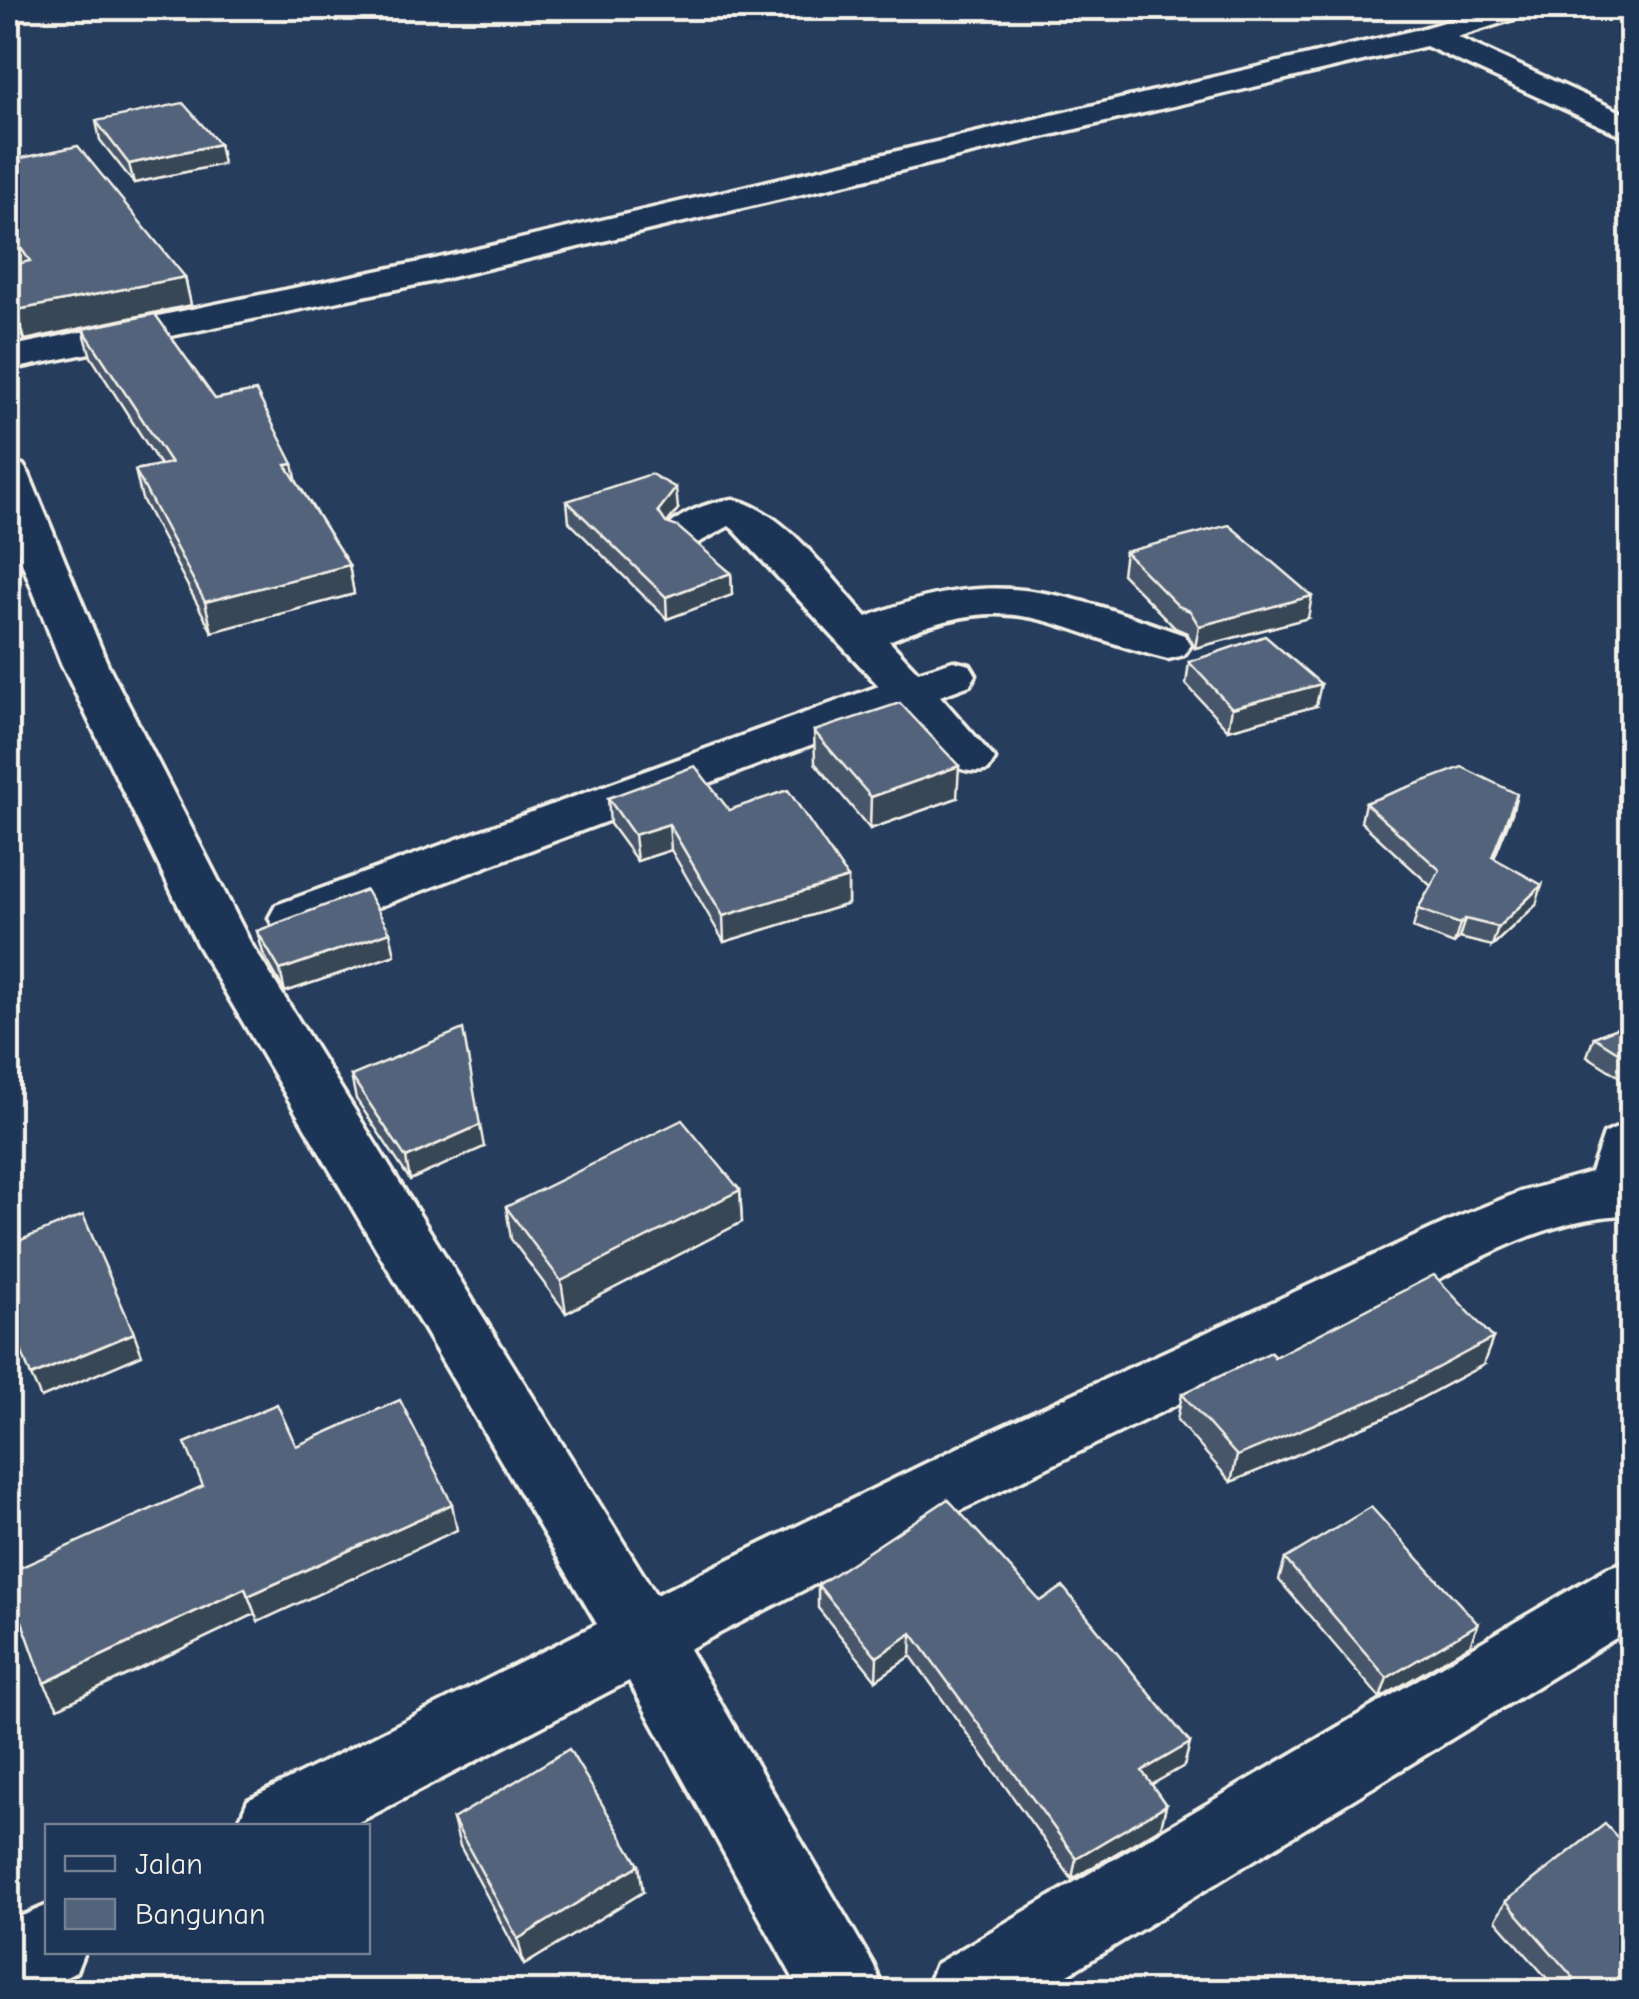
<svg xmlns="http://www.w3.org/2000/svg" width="1639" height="1999" font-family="'Comic Neue',sans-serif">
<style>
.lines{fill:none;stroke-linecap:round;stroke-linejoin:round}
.street-casing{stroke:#f4f1e8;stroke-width:7}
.street{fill:#1d3557;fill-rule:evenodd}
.wall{fill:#47566a;stroke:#f4f1e8;stroke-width:2.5}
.shaded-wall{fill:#394656;stroke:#f4f1e8;stroke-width:2.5}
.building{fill:#52647b;stroke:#f4f1e8;stroke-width:2.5}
</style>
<rect width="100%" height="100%" fill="#263d5d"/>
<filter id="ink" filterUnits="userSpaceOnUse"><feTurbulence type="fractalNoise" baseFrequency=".01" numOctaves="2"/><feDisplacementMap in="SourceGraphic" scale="20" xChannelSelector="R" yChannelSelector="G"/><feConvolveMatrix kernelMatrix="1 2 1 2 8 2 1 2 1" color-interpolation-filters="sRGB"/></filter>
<g filter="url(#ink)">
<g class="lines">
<g class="street-casing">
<g id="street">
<path d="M1491,8H1535L1530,14L1457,37L1632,117V140L1426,46L435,281L8,370V347L435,259L1420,29Z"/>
<path d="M8,462L23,465L29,474L107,663L250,942L656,1595L988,1433L1451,1220L1520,1192L1591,1172L1604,1134L1632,1121V1215C1539,1215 1453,1275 1371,1313C1141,1419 914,1532 689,1649L873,1964L885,1992H801L629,1681L351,1826H237L248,1800L597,1624L197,944L61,663L8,526Z"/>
<path d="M733,499C789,513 829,576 867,617C993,565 1062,592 1184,635L1191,645L1184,655L1168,659C1047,629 1018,585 889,641L918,672L953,661L970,665L976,675L970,685L940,696L995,759L988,770C947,780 926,738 901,711L314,931L295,936L276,931L269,918L276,905L879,686L734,530L729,526L700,542L685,546L670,542L663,533C677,513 709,502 733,499Z"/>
<path d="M1632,1559V1628L1039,1992H924L936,1964L1607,1568Z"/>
<path d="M48,1905V1952H84L76,1972L37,1992H8V1922Z"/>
</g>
</g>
<use href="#street" class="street"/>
</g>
<g class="wall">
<path d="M96,121L219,144L223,164L134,183L100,140Z"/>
<path d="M8,161L185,277L191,305L25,340L8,314V266L19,263L8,248Z"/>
<path d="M83,329L215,399L297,482L349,565L354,594L212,632L142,499L135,470L160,465L91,357Z"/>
<path d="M567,501L678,509L667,523L731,573L732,595L667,619L569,522Z"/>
<path d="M1125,552L1308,618L1195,648L1187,633L1175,628L1122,574Z"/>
<path d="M1189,662L1316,706L1228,730L1186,684Z"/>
<path d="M814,731L957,798L870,829L815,763Z"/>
<path d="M608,798L729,810L848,878V904L724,942L671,850L637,861L610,824Z"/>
<path d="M1365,803L1512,813L1494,858L1536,905L1492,946L1459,938L1454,944L1413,928L1418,909L1431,886L1361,822Z"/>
<path d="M257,931L395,955L285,992L263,953Z"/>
<path d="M1632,1022V1085L1587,1056L1594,1037Z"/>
<path d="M351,1076L484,1147L410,1180L356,1099Z"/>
<path d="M740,1190L742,1222L566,1313L511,1239L506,1207Z"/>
<path d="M1274,1357L1483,1365L1384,1418L1231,1482L1177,1420L1182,1394Z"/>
<path d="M1285,1559L1470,1645L1380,1698L1279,1580Z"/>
<path d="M818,1585L1040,1601L1190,1743L1184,1766L1151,1784L1166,1805L1161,1827L1072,1879L911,1656L876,1680L818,1608Z"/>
<path d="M453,1819L643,1892L524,1965L460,1846Z"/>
<path d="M1506,1901L1632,1992H1559L1496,1920Z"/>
</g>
<g class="shaded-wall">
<path d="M219,144L223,164L134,183L129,164Z"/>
<path d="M185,277L191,305L25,340L17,310Z"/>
<path d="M293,464L299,492L286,465Z"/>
<path d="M676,488L678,509L659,533L658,511Z"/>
<path d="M349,565L354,594L212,632L205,602Z"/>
<path d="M731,573L732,595L667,619L666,597Z"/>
<path d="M1312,596L1308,618L1195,648L1199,626Z"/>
<path d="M1321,684L1316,706L1228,730L1232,708Z"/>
<path d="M959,766L957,798L870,829L871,797Z"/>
<path d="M1517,794L1512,813L1487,876L1492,857Z"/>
<path d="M669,824L671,850L637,861L634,835Z"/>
<path d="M848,878V904L724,942L723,916Z"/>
<path d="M1542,885L1536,905L1492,946L1498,927Z"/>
<path d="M1465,919L1459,938L1454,944L1460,924Z"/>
<path d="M390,932L395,955L285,992L280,970Z"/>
<path d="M480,1125L484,1147L410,1180L406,1158Z"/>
<path d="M740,1190L742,1222L566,1313L561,1281Z"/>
<path d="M134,1333L142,1355L41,1398L31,1376Z"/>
<path d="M1493,1338L1483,1365L1384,1418L1231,1482L1237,1456Z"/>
<path d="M452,1504L457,1530L258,1622L248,1596Z"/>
<path d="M245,1588L255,1614L58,1708L44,1683Z"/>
<path d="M1478,1624L1470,1645L1380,1698L1387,1678Z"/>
<path d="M912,1633L911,1656L876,1680L877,1657Z"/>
<path d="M1190,1743L1184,1766L1137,1793L1142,1771Z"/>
<path d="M1166,1805L1161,1827L1072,1879L1076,1858Z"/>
<path d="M639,1865L643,1892L524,1965L518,1939Z"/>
</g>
<g class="building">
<path d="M183,103L219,144L129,164L96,121Z"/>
<path d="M78,146L185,277L17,310L8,297V266L30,261L8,230V161Z"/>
<path d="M155,314L215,399L256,391L293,464L286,465L349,565L205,602L135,470L171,463L83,329Z"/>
<path d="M651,474L676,488L658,511L666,523L678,527L731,573L666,597L567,501Z"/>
<path d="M1229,525L1312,596L1199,626L1190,611L1178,606L1125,552Z"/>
<path d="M1265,636L1321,684L1232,708L1189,662Z"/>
<path d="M900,703L959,766L871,797L814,731Z"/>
<path d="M695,766L729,810L788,790L848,878L723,916L669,824L634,835L608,798Z"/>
<path d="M1462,767L1517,794L1492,857L1542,885L1498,927L1465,919L1460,924L1418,909L1440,870L1365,803Z"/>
<path d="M366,890L390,932L280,970L257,931Z"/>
<path d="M1632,1022V1061L1594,1037Z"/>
<path d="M463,1029L480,1125L406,1158L351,1076Z"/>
<path d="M682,1120L740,1190L561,1281L506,1207Z"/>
<path d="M83,1215L134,1333L31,1376L8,1316V1245Z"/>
<path d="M1434,1275L1493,1338L1392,1392L1237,1456L1182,1394L1271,1352L1274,1357Z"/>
<path d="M400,1400L452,1504L248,1596L245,1588L44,1683L8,1582V1573L203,1486L185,1443L277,1404L296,1446Z"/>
<path d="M948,1499L1040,1601L1063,1587L1190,1743L1142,1771L1166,1805L1076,1858L912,1633L877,1657L818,1585Z"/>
<path d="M1371,1507L1478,1624L1387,1678L1285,1559Z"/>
<path d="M569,1749L639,1865L518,1939L453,1819Z"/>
<path d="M1605,1824L1632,1853V1992H1586L1506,1901Z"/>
</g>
</g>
<rect width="1639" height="1999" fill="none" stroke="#1d3557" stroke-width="40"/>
<rect x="20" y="20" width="1599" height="1959" fill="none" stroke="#f4f1e8" stroke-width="4" filter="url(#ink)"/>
<rect x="45" y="1824" width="325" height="130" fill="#1d3557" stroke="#738091" stroke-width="2.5"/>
<rect x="65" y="1856" width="50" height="15" fill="#1d3557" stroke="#738091" stroke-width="2.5"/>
<text x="135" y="1874" font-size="30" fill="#f4f1e8">Jalan</text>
<rect x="65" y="1899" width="50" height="30" fill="#52647b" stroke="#738091" stroke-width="2.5"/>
<text x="135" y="1924" font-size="30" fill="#f4f1e8">Bangunan</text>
</svg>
